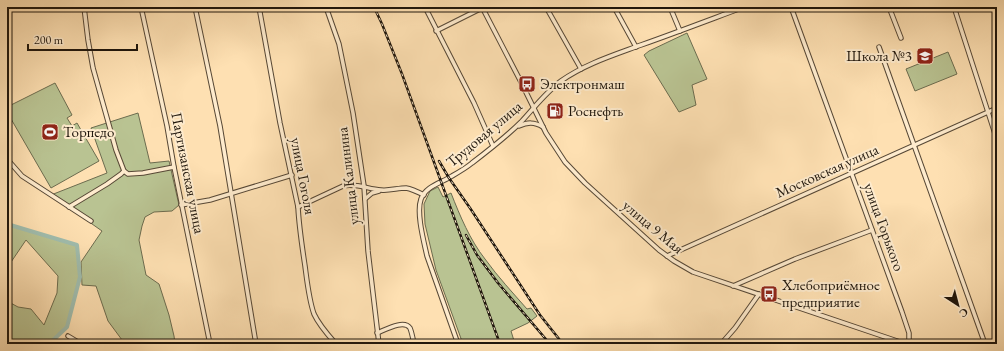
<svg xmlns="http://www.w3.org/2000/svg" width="1004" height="351" font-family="'EB Garamond',serif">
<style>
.green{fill:#b9c392;stroke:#6c6c4f}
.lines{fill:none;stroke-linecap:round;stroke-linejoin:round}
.canal{stroke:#a0bdae;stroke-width:4}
.minor-casing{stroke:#574836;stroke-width:5.5}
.minor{stroke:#feebcd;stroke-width:3.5}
.rail-casing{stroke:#1f160c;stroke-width:2.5}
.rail{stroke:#feebcd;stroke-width:1;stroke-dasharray:3;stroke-linecap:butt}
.labels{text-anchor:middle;stroke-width:4;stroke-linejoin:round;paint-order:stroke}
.poi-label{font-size:15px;fill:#1f160c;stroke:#feebcd;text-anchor:start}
.street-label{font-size:15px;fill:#1f160c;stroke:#feebcd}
</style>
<rect width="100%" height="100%" fill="#fee0b2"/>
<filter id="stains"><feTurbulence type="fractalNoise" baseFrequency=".005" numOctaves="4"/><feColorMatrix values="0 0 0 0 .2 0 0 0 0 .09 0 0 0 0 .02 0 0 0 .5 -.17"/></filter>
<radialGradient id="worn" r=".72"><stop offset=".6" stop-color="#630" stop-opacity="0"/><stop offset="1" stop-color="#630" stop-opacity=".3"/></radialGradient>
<g class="green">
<path d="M687,33L707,79L692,85L696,105L679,112L644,55L649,51Z"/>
<path d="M948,52L957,74L915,91L906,69Z"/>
<path d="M55,83L72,115L67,118L72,126L77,123L99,161L51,188L7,112V107Z"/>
<path d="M138,113L150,163L169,161L179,205L172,211L154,212L145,217L142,226L139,240L146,275L159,284L169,315L174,336L175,344H125L108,321L96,286L82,285L81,262L102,231L51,195L107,173L91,128Z"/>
<path d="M438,187L443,197L451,193C460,216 470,240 485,259C498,277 513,293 527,309L531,308L537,316L528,323L511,331L515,344H463L436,270L425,224L424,204L430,191Z"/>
<path d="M7,224L77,245L80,277L67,327L49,344H7V301L18,307L31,309L44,325L57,293L58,276L26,240L7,268Z"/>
</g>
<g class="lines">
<path class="canal" d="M7,224L77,245L80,277L67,327L49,344"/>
<g class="minor-casing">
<g id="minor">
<path d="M84,7L88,40L93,68L116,150L124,171L128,174L143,173L174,167"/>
<path d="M141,7L167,126L174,167L210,344"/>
<path d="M195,7L220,126L256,344"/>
<path d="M259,7L280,123L298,207C299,227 302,246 305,266C307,281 309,300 314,314C319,325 328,335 336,344"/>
<path d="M326,7L339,44L353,113L364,186L368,251L379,344"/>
<path d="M425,7L474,103L493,146"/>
<path d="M482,7L521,82L546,133L565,162L585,183L659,250L674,261L693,272L906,344"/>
<path d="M546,7L581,69"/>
<path d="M614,7L636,47"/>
<path d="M670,7L680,31"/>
<path d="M791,7L902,312L909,333V344"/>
<path d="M889,7L901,38"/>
<path d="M954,7L997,140"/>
<path d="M436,31L484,7"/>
<path d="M879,47L985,344"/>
<path d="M519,126C528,122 534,122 543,127"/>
<path d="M7,159L22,176L91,221"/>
<path d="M365,199L372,193L379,191"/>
<path d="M181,205L210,200L292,175"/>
<path d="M69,207L107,184L121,174L124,171"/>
<path d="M298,207L343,186C356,183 368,189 381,190C389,191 398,188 406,188C412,189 418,192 424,195"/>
<path d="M667,256L997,108"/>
<path d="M733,286L795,259L872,230"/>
<path d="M377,333C385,330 404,319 410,328C412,333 413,339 414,344"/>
<path d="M68,336L78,342L83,344"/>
<path d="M458,344L427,256C424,242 416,213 421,199C426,186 441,183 452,176C459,172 466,168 472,163C489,150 506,137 521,122C534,108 546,92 561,81C585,64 614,55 641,45C675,33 709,20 744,7"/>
<path d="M721,344L735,328L759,294"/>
</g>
</g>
<use href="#minor" class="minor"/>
<g class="rail-casing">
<g id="rail">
<path d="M374,7L382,24L402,74L500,344"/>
<path d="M439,161L449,178L470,208L540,315L563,344"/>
<path d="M466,235L477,255L498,283L550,344"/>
</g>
</g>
<use href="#rail" class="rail"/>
</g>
<defs>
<g id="school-square" transform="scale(0.9)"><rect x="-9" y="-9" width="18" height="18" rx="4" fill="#8f2418" stroke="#feebcd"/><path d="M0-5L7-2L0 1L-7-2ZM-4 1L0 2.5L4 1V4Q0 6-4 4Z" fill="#fff"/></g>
<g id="bus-square" transform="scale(0.9)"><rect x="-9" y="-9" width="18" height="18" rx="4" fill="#8f2418" stroke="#feebcd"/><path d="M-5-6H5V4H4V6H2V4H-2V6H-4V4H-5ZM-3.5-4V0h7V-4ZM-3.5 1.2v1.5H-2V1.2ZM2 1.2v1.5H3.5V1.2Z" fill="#fff"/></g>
<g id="fuel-square" transform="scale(0.9)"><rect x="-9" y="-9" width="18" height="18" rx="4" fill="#8f2418" stroke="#feebcd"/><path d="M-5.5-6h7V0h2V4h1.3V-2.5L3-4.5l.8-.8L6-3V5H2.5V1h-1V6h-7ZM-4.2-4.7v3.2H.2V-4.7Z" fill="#fff"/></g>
<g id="stadium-square" transform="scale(0.9)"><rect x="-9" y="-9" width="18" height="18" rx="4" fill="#8f2418" stroke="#feebcd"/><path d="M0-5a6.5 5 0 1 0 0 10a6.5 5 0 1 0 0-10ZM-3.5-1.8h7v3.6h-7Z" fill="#fff"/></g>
</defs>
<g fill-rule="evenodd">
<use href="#school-square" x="925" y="56"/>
<use href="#bus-square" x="527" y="84"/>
<use href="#fuel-square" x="555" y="111"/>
<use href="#stadium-square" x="50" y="132"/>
<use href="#bus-square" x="769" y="294"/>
</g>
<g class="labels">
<g class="poi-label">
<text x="912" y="61" text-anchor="end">Школа №3</text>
<text x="540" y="89">Электронмаш</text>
<text x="568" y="116">Роснефть</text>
<text x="63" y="137">Торпедо</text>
<text x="782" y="290">Хлебоприёмное<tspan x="782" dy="17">предприятие</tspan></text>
</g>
<g class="street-label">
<text transform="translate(484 134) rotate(-40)" y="5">Трудовая улица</text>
<text transform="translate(827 171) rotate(-24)" y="5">Московская улица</text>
<text transform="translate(188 173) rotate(79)" y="5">Партизанская улица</text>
<text transform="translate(303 176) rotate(79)" y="5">улица Гоголя</text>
<text transform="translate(348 176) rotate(-97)" y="5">улица Калинина</text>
<text transform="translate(653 227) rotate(40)" y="5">улица 9 Мая</text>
<text transform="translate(884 227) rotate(70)" y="5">улица Горького</text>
</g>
</g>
<rect width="1004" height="351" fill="none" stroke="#fee0b2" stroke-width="24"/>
<rect x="8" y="8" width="988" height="335" fill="none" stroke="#1f160c" stroke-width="2"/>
<rect x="12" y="12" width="980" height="327" fill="none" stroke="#1f160c"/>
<g transform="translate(958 305) rotate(144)" stroke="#feebcd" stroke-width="3" paint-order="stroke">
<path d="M0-3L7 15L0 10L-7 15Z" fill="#1f160c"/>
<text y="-6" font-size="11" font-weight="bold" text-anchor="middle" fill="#1f160c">С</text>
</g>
<path d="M28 44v6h109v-6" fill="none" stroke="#1f160c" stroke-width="2"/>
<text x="34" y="44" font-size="12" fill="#1f160c" stroke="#feebcd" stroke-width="3" paint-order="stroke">200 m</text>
<rect width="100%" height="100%" filter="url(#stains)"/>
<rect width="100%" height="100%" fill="url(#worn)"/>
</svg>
